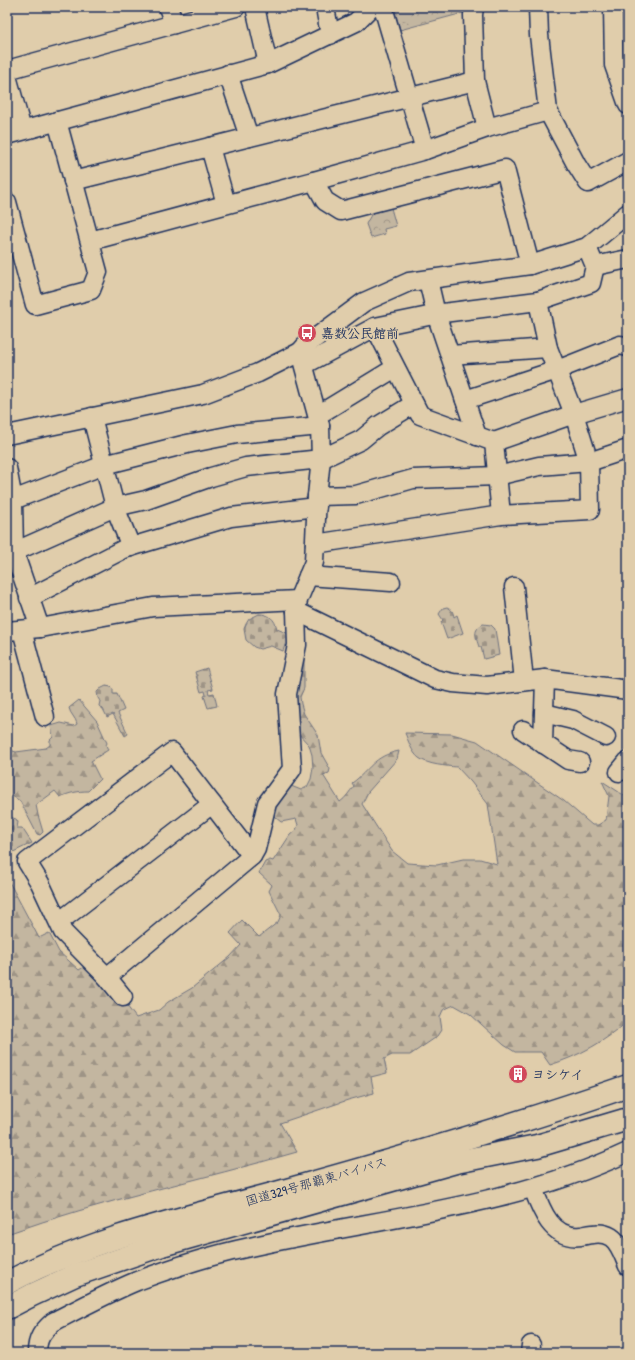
<svg xmlns="http://www.w3.org/2000/svg" width="635" height="1360" font-family="'Patrick Hand','Klee One',sans-serif">
<style>
.forest{fill:url(#forest-firs);stroke:#6f727f}
.cemetery{fill:url(#cemetery-stones);stroke:#6f727f}
.park{fill:url(#park-crowns);stroke:#6f727f}
.lines{fill:none;stroke-linecap:round;stroke-linejoin:round}
.minor-casing{stroke:#1b2f5e;stroke-width:21}
.highway-casing{stroke:#1b2f5e;stroke-width:25}
.minor{stroke:#e0cdab;stroke-width:18}
.highway{stroke:#e0cdab;stroke-width:22}
.labels{text-anchor:middle;stroke-width:3.5;stroke-linejoin:round;paint-order:stroke}
.poi-label{font-size:13px;font-weight:bold;fill:#1b2f5e;stroke:#e0cdab;text-anchor:start}
.street-label{font-size:13px;fill:#1b2f5e;stroke:#e0cdab}
</style>
<defs>
<pattern id="forest-firs" width="22" height="20" patternUnits="userSpaceOnUse"><rect width="22" height="20" fill="#c3b6a0"/><path d="M5 1l3.5 6h-7zM16 11l3.5 6h-7z" fill="#9e9486"/></pattern>
<pattern id="cemetery-stones" width="16" height="16" patternUnits="userSpaceOnUse"><rect width="16" height="16" fill="#c3b6a0"/><path d="M2 7V4a2 2 0 0 1 4 0v3zM10 15v-3a2 2 0 0 1 4 0v3z" fill="#9e9486"/></pattern>
<pattern id="park-crowns" width="20" height="18" patternUnits="userSpaceOnUse"><rect width="20" height="18" fill="#c3b6a0"/><path d="M2 6a3 3 0 1 1 6 0M12 15a3 3 0 1 1 6 0" fill="none" stroke="#9e9486"/></pattern>
</defs>
<rect width="100%" height="100%" fill="#e0cdab"/>
<filter id="ink" filterUnits="userSpaceOnUse"><feTurbulence type="fractalNoise" baseFrequency=".025" numOctaves="2"/><feDisplacementMap in="SourceGraphic" scale="8" xChannelSelector="R" yChannelSelector="G"/><feConvolveMatrix kernelMatrix="1 2 1 2 8 2 1 2 1" color-interpolation-filters="sRGB"/></filter>
<g filter="url(#ink)">
<g class="forest">
<path d="M301,649L304,656V688L300,697L301,704L304,714L318,735L321,753L330,769L329,773L323,775L340,802C346,798 349,792 354,786L352,783C370,770 373,756 399,751L397,759L368,792L362,804L392,851L407,863L437,865L463,859H480L497,864L488,804L471,782L457,767C446,766 428,765 419,758C412,753 408,740 405,733L452,734L477,741L564,801L592,825H598L606,820L609,796L602,781L628,798V1021C606,1041 579,1056 550,1065L541,1052H515L504,1045L470,1014L454,1005L443,1010L440,1017L442,1030L438,1036L410,1055H392L384,1059L387,1073L371,1077L374,1093L348,1100L280,1123L297,1152C201,1180 102,1200 7,1234V878L39,938L49,933L59,952L79,970L87,965L127,1006L136,1018L159,1010L168,1002L192,988L230,957L241,945L230,933L242,920L259,937L278,922L281,915L269,891L272,885L259,873L265,862L270,860L273,861L290,835L296,830L298,825L296,819L281,822L269,812L286,784L301,790L307,787L311,779L313,768L312,755L309,745L295,730L292,712Z"/>
<path d="M79,700L97,721L107,743L106,745L108,750L91,761L100,779L88,791C78,791 69,793 60,797L55,791L36,805L38,815L43,832L40,835L37,834L20,801L12,796L7,798V749L16,752L46,748L50,745V740L53,737L51,726L61,723L74,726L77,724C76,718 70,714 69,708Z"/>
</g>
<g class="cemetery">
<path d="M447,607C452,609 453,612 454,617L457,615L463,633L447,639L441,622L443,620L439,614L443,608Z"/>
<path d="M259,614C269,614 275,619 277,629L289,634L287,639L293,648L285,645L283,651L271,646L260,649L254,647L246,640L244,629L246,624L249,619Z"/>
<path d="M483,624L491,625L495,629L499,655L484,659L481,647H479C476,637 472,630 483,624Z"/>
<path d="M207,668L213,689L208,690L209,694L214,693L217,706L208,708L204,696L206,695L205,691L201,692L195,672Z"/>
<path d="M106,686L111,687L113,689V694H117L124,710L118,713L128,734L125,736L113,714L107,717L103,709L99,706L100,701L98,698L97,692L100,689Z"/>
<path d="M10,817L16,819L18,822L17,828H22L32,843L7,855V819Z"/>
</g>
<g class="park">
<path d="M394,7H464L463,13L400,30Z"/>
<path d="M391,208L396,226L384,229L385,234L371,238L366,224L372,213Z"/>
</g>
<g class="lines">
<g class="minor-casing">
<g id="minor">
<path d="M168,7L174,24"/>
<path d="M255,7L268,64"/>
<path d="M325,7L330,35"/>
<path d="M383,7L425,150"/>
<path d="M474,7L473,15L475,81L487,128"/>
<path d="M538,7L539,35L548,111L576,164L588,183L628,161"/>
<path d="M613,7L614,65L628,105"/>
<path d="M7,70L236,7"/>
<path d="M228,74L249,137"/>
<path d="M7,76L22,130"/>
<path d="M7,135L268,64L356,22L371,7"/>
<path d="M210,147L226,204"/>
<path d="M73,181L475,81"/>
<path d="M314,181L325,201L341,211L505,169L530,265"/>
<path d="M7,202L35,305L91,290L98,272L57,121"/>
<path d="M90,241L314,181L425,150L487,128L548,111"/>
<path d="M595,266L628,259"/>
<path d="M428,280L436,314L477,436"/>
<path d="M375,327L443,313L538,301"/>
<path d="M450,355L548,348"/>
<path d="M304,365L375,327L420,415L494,442L501,515"/>
<path d="M465,400L557,370L620,345L628,347"/>
<path d="M318,415L395,368"/>
<path d="M92,417L115,507L131,547"/>
<path d="M7,435L203,394L258,373L300,352L306,345L364,302L409,282L530,265L587,247L628,213"/>
<path d="M494,442L574,414L628,398"/>
<path d="M7,468L13,500L14,552L40,628"/>
<path d="M317,496L356,495L413,479L497,476L539,466L589,462L628,449"/>
<path d="M13,500L104,465L187,444L237,434L320,426"/>
<path d="M315,544L501,515L590,510L589,462L574,414L548,348L538,301L591,283L595,266L587,247"/>
<path d="M7,555L115,507L146,500L211,477L246,467L321,459L361,440L378,426L414,404"/>
<path d="M308,576L391,582"/>
<path d="M514,587L524,681"/>
<path d="M29,598L124,549L231,517L317,507"/>
<path d="M296,611L435,679L453,683L487,686L545,679L628,690"/>
<path d="M22,630L45,717"/>
<path d="M7,631L40,628L153,607L298,600"/>
<path d="M544,713L573,720L606,737"/>
<path d="M523,730L568,760L580,762"/>
<path d="M543,744L545,679"/>
<path d="M172,752L252,856L107,977L63,932L40,883L27,862Z"/>
<path d="M619,772L628,761"/>
<path d="M252,856L256,849L267,803L292,769L287,694L297,645L296,611L298,600L314,562L317,496L321,459L320,426L300,352"/>
<path d="M59,922L212,804"/>
<path d="M107,977L123,997"/>
<path d="M533,1188C541,1210 552,1240 581,1236C592,1234 601,1231 611,1237C620,1243 624,1257 628,1266"/>
<path d="M37,1353C37,1338 42,1332 53,1322C80,1308 108,1293 137,1281C174,1267 212,1255 250,1247C377,1218 509,1208 628,1152"/>
<path d="M530,1353L531,1345"/>
</g>
</g>
<g class="highway-casing">
<g id="highway">
<path d="M7,1283C93,1237 190,1217 283,1191C399,1159 515,1125 628,1086"/>
<path d="M7,1308L32,1295L75,1275L162,1245L456,1162L537,1146L628,1119"/>
</g>
</g>
<use href="#minor" class="minor"/>
<use href="#highway" class="highway"/>
</g>
</g>
<defs>
<g id="bus-disc" transform="scale(1)"><circle r="9.5" fill="#d1495b" stroke="#e0cdab"/><path d="M-5-6H5V4H4V6H2V4H-2V6H-4V4H-5ZM-3.5-4V0h7V-4ZM-3.5 1.2v1.5H-2V1.2ZM2 1.2v1.5H3.5V1.2Z" fill="#fff"/></g>
<g id="building-disc" transform="scale(1)"><circle r="9.5" fill="#d1495b" stroke="#e0cdab"/><path d="M-4-6H4V6H1V3H-1V6H-4ZM-2.5-4.3h1.7v1.8h-1.7ZM.8-4.3h1.7v1.8H.8ZM-2.5-1h1.7V.8h-1.7ZM.8-1h1.7V.8H.8Z" fill="#fff"/></g>
</defs>
<g fill-rule="evenodd">
<use href="#bus-disc" x="307" y="333"/>
<use href="#building-disc" x="518" y="1074"/>
</g>
<g class="labels">
<g class="poi-label">
<text x="321" y="338">嘉数公民館前</text>
<text x="532" y="1079">ヨシケイ</text>
</g>
<g class="street-label">
<text transform="translate(316 1181) rotate(-16)" y="5">国道329号那覇東バイパス</text>
</g>
</g>
<rect width="635" height="1360" fill="none" stroke="#e0cdab" stroke-width="24"/>
<rect x="12" y="12" width="611" height="1336" fill="none" stroke="#1b2f5e" stroke-width="1.5" filter="url(#ink)"/>
</svg>
